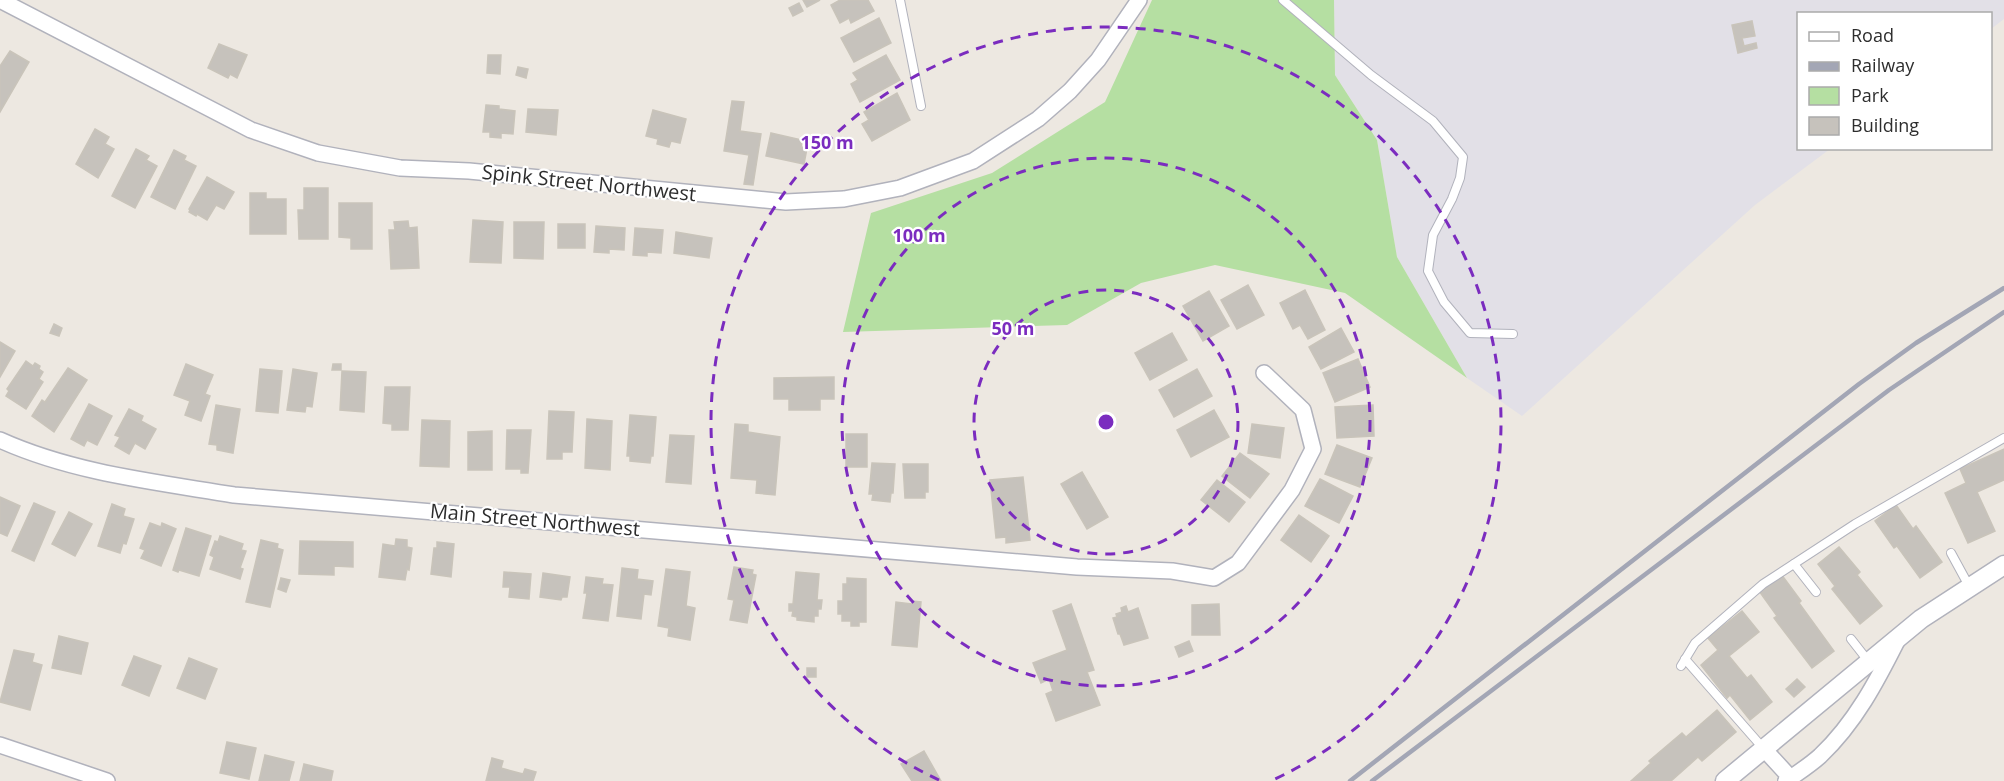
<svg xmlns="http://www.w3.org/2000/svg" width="2004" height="781" font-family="'Open Sans',sans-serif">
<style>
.industrial{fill:#e2e0e7}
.green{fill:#b5dfa2}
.building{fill:#c6c2bc;stroke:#c9c4ba;stroke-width:1.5}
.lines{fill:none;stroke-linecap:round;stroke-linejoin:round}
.service-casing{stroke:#b1b2bc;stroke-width:10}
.minor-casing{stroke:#b1b2bc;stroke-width:18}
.tertiary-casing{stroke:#b1b2bc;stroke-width:21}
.service{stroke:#fff;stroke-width:8}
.minor{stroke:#fff;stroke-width:15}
.tertiary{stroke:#fff;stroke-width:18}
.rail{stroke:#a3a6b5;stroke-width:4.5}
.ring{fill:none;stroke:#7b2cbf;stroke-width:3;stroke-dasharray:10 8}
.labels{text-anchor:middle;stroke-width:4.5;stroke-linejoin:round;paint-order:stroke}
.street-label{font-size:20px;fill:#2d2d2d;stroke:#fff}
.centre{fill:#7b2cbf;stroke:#fff;stroke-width:3}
.ring-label{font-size:18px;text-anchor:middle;font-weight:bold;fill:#7b2cbf;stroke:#fff;stroke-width:4.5;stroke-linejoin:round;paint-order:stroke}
</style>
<rect width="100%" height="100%" fill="#ede8e1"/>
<path class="industrial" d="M1334,0H2004V19L1991,29L1990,14H1798V148L1830,149L1755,205L1522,416L1467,378L1397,257L1377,140L1335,75Z"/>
<path class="green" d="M1152,0H1334L1335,75L1377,140L1397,257L1467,378L1345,293L1215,265L1141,283L1067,325L843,332L871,213L992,173L1105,102Z"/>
<g class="building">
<path d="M803,0H820L807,7Z"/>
<path d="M840,0H868L874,11L851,23L849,18L840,23L831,5Z"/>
<path d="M799,3L803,11L793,16L789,8Z"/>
<path d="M879,18L891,43L854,62L841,38Z"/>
<path d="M1752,21L1755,36L1742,38L1744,46L1756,43L1757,48L1738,53L1732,25Z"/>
<path d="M219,44L247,55L237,78L230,74L228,78L208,68Z"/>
<path d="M10,51L29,62L0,112V66Z"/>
<path d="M488,55H501L500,74L487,73Z"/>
<path d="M886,55L900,80L860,102L851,84L858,80L853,73Z"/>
<path d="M518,67L528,69L526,78L516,75Z"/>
<path d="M897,93L910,120L872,141L862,124L869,120L864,112Z"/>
<path d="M732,101L744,102L740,131L761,134L753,185L744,184L749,155L724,151Z"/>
<path d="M486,105L499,106V109L515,111L513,134L501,133V138L490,137V132H483Z"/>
<path d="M528,109L558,110L556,135L526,132Z"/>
<path d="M653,110L686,119L680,143L671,141L669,147L657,144L658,139L646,136Z"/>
<path d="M95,129L109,137L105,144L114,149L98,178L76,164Z"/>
<path d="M771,133L802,140L801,147L807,148L804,164L766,156Z"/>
<path d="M136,149L149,156L146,160L157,166L135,208L112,196Z"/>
<path d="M174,150L186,156L184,160L196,166L175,209L151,197Z"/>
<path d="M207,177L234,192L224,209L216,205L207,220L197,214L196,216L189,212L190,210L189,209Z"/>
<path d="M304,188H328V239H299L298,210H304Z"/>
<path d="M250,193H266V199H286V234H250Z"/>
<path d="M339,203H372V249H351V238L339,237Z"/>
<path d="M473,220L503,222L501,263L470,262Z"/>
<path d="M408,221L409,228L417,227L419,268L391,269L389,230H395L394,222Z"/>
<path d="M514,222H544L543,259L514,258Z"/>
<rect x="558" y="224" width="27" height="24"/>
<path d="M596,226L625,228L624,250L609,249V253L594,252Z"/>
<path d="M635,228L663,230L661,253L647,252V256L633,255Z"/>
<path d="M676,232L712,238L709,258L674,253Z"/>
<path d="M1248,285L1264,315L1237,329L1221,300Z"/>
<path d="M1305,290L1325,330L1308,339L1300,325L1293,329L1280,303Z"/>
<path d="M1209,291L1229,326L1203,341L1183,306Z"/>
<path d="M54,324L62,328L59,336L50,333Z"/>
<path d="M1341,328L1354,352L1321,369L1309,347Z"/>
<path d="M1172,333L1187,360L1150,380L1135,353Z"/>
<path d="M0,342L15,351L0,377Z"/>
<path d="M1358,359L1370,387L1335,402L1323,373Z"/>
<path d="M26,361L33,366L35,363L40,366L39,369L43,372L39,379L43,382L26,409L6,396L9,391L7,389Z"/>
<path d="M186,364L213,375L205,394L210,396L201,421L185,415L190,401L174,395Z"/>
<path d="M333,364H341V370H332Z"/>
<path d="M68,368L87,380L54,432L32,416L42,400L45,402Z"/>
<path d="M260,369L282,371L278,413L256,411Z"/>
<path d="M293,369L317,373L312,407L306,406L305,412L287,410Z"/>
<path d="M1197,369L1212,396L1174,417L1159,390Z"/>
<path d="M342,371L366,372L364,412L340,410Z"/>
<path d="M834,377V399H820V410H789V399H774V378Z"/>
<path d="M385,387H410L408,430H392V424L383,423Z"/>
<path d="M89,404L112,416L97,445L87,440L84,446L71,439Z"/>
<path d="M216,405L240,409L233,453L217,450V445L209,444Z"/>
<path d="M1373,405L1374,436L1337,438L1335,407Z"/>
<path d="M129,409L143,416L141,421L156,429L145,449L135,443L129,454L115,446L120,437L115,435Z"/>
<path d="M1214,410L1229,437L1191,457L1177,430Z"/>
<path d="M549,411L574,412L572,452H562V459H547Z"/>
<path d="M630,415L656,417L653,456H651L650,463L630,461V456H627Z"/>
<path d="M587,419L612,421L610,470L585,468Z"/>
<path d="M422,420L450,421L449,467L420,466Z"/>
<path d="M735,424L748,425V432L780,437L775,495L756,493L757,480L731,478Z"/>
<path d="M1252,424L1284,428L1280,458L1248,453Z"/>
<path d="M507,430H531L528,473H521V469H506Z"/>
<path d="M492,431V470H468V432Z"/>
<rect x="846" y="434" width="21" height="33"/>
<path d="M670,435L694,436L691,484L666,482Z"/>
<path d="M1337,445L1372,458L1360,487L1325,474Z"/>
<path d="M2004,449V480L1977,492L1995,531L1968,543L1945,493L1966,483L1960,469Z"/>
<path d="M1240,453L1269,474L1250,498L1222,476Z"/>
<path d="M872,463L895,464L893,493H891L890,502L872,500L873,494H869Z"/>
<path d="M903,464H928V492H925V498H905Z"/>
<path d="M1082,472L1108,517L1087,529L1061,484Z"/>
<path d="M1023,477L1030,540L1006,543V537L996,538L990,480Z"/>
<path d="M1320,479L1353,496L1339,523L1305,506Z"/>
<path d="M1217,480L1245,502L1229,522L1201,500Z"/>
<path d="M0,497L20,506L7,536L0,533Z"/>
<path d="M34,503L55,512L34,561L12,551Z"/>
<path d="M112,504L125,509L123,516L134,519L126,544L123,543L120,553L98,546Z"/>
<path d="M1896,505L1913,529L1916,526L1942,562L1920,578L1897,546L1894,548L1875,521Z"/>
<path d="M69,512L92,524L75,556L52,544Z"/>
<path d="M1299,515L1329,536L1311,562L1281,540Z"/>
<path d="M150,523L161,527L162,523L176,529L161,566L141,558L145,550L140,548Z"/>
<path d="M186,528L211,536L199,576L179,570L178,572L173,570Z"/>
<path d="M220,536L243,544L241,550L246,551L240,568L243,569L240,579L210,569L214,557L210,555L215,541L218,542Z"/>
<path d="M396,539L407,540V547L412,548L409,570L407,569L405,580L379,577L383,544L395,546Z"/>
<path d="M261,540L278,544L277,548L283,550L270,607L246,602Z"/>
<path d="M300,541L353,542V567L334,566V575L299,574Z"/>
<path d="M437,542L454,544L451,577L431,574L434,548H437Z"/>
<path d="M1839,547L1860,572L1857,575L1882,606L1860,624L1832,589L1835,586L1818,564Z"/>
<path d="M734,567L753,570L752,574L756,575L747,623L730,620L734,600L728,599Z"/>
<path d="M622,568L638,570L637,579L653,581L651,595L644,594L641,619L617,616Z"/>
<path d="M666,569L690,572L686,606L695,608L690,640L668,636L669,628L658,626Z"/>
<path d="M504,572L531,574L529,599L509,597L510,587H503Z"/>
<path d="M796,572L819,574L817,600H822L821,609H818V616H814V622L797,620V617L792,616L793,611H789V604H793Z"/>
<path d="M543,573L570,577L567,597H562L561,600L540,597Z"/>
<path d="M1781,574L1801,601L1799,603L1834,651L1812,668L1774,618L1777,616L1759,591Z"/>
<path d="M586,577L603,579L602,584L613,585L608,621L583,618L587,593H584Z"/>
<path d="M281,578L290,580L286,592L278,589Z"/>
<path d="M847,578L866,579V622H859V626H851V621H842V614H838V601H843V584H847Z"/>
<path d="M912,601L921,602L917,647L892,645L896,602L912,604Z"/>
<path d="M1071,604L1094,670L1087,672L1100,705L1056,721L1046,694L1053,691L1049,679L1041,683L1033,663L1067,650L1053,611Z"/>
<path d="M1219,604L1220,635H1192V605Z"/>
<path d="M1126,606L1128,612L1138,608L1148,638L1124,645L1120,634H1118L1113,618L1117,617L1116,614L1122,612L1121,608Z"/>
<path d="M1742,611L1759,632L1729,656L1747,678L1751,675L1772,702L1750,720L1730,695L1727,698L1701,665L1718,650L1708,638Z"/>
<path d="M59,636L88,643L81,674L52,668Z"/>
<path d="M1189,641L1193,651L1179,657L1175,647Z"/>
<path d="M14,650L34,654L32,662L42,665L30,710L0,702Z"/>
<path d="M134,656L161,666L149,696L122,685Z"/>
<path d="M189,658L217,669L205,699L177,688Z"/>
<rect x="807" y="668" width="9" height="9"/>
<path d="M1797,679L1805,687L1794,697L1786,689Z"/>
<path d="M1717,710L1736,732L1702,761L1698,757L1671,781H1631L1651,763L1649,761L1682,733L1686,737Z"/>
<path d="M227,742L256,748L249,779L220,773Z"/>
<path d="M924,751L941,781H912L901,764Z"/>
<path d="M265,755L294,762L289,781H259Z"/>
<path d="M492,758L503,761L501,768L523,774L525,769L536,772L533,781H486Z"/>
<path d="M304,764L333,771L331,781H300Z"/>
</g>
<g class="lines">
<g class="service-casing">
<g id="service">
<path d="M900,0L921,106"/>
<path d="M1283,0L1371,75L1433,121L1463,157L1460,178L1452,199L1433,235L1428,271L1444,302L1470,333L1513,334"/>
<path d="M1951,553L1969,586"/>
<path d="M1794,564L1816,592"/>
<path d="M1851,639L1869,662"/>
<path d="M1685,659L1763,748"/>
<path d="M1681,666L1695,643L1763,584L1855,524L2004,438"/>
</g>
</g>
<g class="minor-casing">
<g id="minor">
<path d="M0,0L251,130L318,153L400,168L469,171L786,202L844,199L900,188L973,161L1038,119L1070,91L1098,60L1139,0"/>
<path d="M0,440C73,473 156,482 234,495L1077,567L1172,571L1214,578L1238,563L1292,490L1313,449L1303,410L1264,373"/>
<path d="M0,745L107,781"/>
<path d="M1764,749L1788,775L1786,781"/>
<path d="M1786,781C1798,773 1810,765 1820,756C1855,723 1877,681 1898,639"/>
</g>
</g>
<g class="tertiary-casing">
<path id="tertiary" d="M1725,781L1921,619L2004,565"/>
</g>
<use href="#service" class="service"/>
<use href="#minor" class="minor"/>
<use href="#tertiary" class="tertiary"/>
<g class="rail">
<path d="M1350,781L1859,384L1916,343L2004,288"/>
<path d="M1372,781L1889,390L2004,312"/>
</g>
</g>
<g class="ring">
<circle cx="1106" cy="422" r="132"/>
<circle cx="1106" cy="422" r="264"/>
<path d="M939 780A395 395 0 1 1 1273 780"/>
</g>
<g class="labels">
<g class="street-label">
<text transform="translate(589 183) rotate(6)" y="7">Spink Street Northwest</text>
<text transform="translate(535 520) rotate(5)" y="7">Main Street Northwest</text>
</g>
</g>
<circle cx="1106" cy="422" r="9" class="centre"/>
<g class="ring-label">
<text x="827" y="149">150 m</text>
<text x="919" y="242">100 m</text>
<text x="1013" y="335">50 m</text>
</g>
<rect x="1797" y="12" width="195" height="138" fill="#ffffff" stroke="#ababab" stroke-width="1.5"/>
<rect x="1809" y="32" width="30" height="9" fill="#ffffff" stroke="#ababab" stroke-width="1.5"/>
<text x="1851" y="42" font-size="18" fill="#2d2d2d">Road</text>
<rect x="1809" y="62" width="30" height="9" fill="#a3a6b5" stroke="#ababab" stroke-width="1.5"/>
<text x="1851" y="72" font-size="18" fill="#2d2d2d">Railway</text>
<rect x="1809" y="87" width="30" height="18" fill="#b5dfa2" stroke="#ababab" stroke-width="1.5"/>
<text x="1851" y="102" font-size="18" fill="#2d2d2d">Park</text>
<rect x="1809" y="117" width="30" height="18" fill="#c6c2bc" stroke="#ababab" stroke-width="1.5"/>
<text x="1851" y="132" font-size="18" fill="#2d2d2d">Building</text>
</svg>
